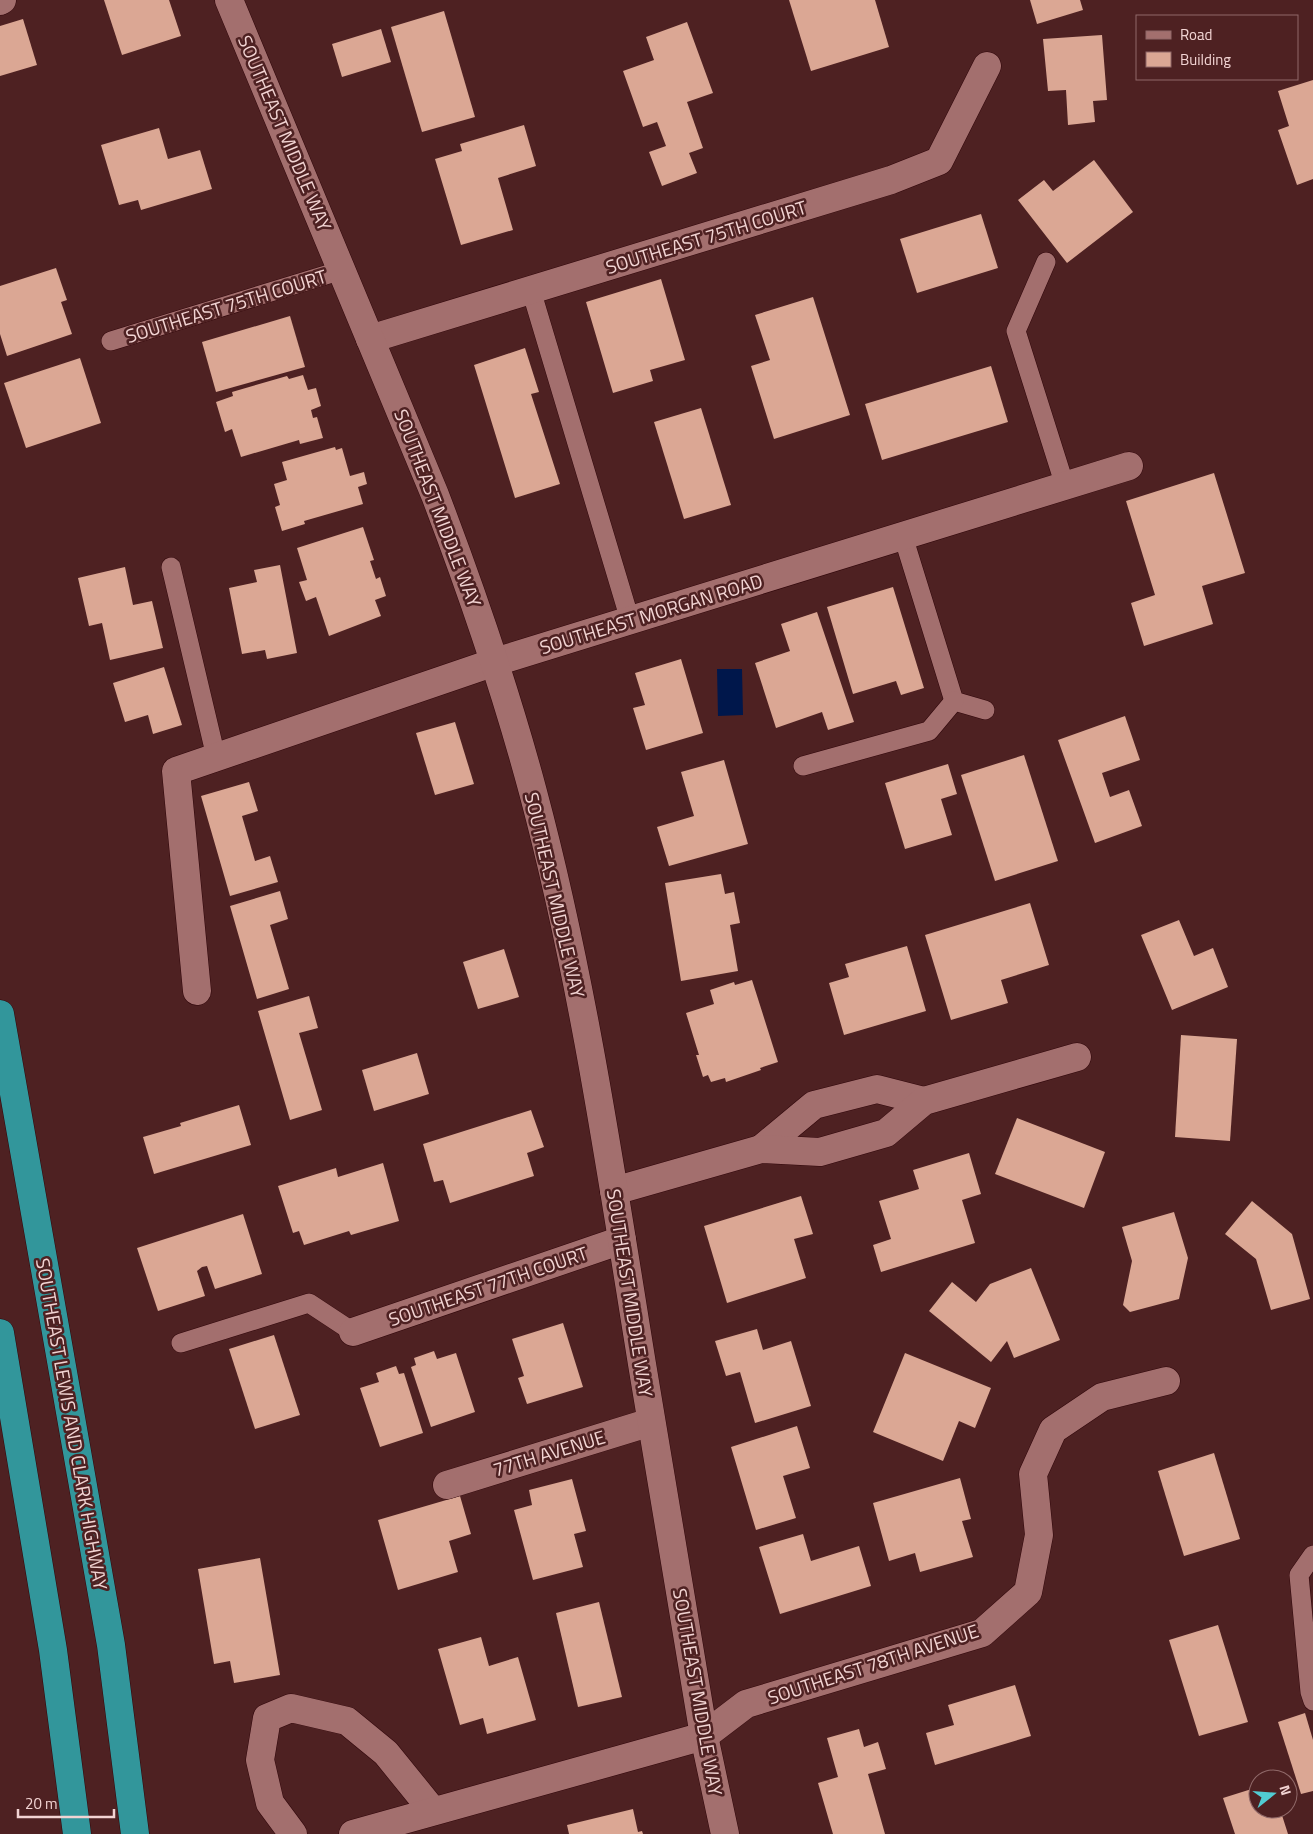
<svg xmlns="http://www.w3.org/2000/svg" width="1313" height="1834" font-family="'Titillium Web',sans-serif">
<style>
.water{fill:#00174b}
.building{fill:#dba794}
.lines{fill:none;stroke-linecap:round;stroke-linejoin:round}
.lane-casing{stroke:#31070b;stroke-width:20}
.street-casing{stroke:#31070b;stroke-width:29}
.secondary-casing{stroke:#31070b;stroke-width:29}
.highway-casing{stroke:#31070b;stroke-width:29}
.lane{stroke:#a36f6e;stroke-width:19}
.street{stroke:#a36f6e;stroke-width:28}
.secondary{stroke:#a36f6e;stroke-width:28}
.highway{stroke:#32969b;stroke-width:28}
.labels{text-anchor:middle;stroke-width:5;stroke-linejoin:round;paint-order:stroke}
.street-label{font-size:19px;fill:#f2d4d3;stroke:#4e2122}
</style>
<rect width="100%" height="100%" fill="#4e2122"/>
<path class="water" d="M717,669H742L743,715L718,716Z"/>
<g class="building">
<path d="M104,0H169L181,36L122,55Z"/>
<path d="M789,0H875L889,47L811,71Z"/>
<path d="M1030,0H1080L1083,10L1037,24Z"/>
<path d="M444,11L475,117L422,132L391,27Z"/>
<path d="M23,19L37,65L0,76V26Z"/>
<path d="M687,22L713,93L687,102L703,148L689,153L697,173L662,186L649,152L666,146L657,122L643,127L623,71L654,60L646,37Z"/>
<path d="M381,29L391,62L342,77L332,44Z"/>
<path d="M1102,35L1107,100L1093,101L1095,122L1068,125L1066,90L1048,91L1043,39Z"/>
<path d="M1313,80V179L1297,185L1278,130L1289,126L1278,91Z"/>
<path d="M524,125L536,166L498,178L513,230L461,245L435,159L462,151L460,144Z"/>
<path d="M159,128L168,159L200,150L212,189L141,210L138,200L119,205L101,145Z"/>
<path d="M1094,160L1133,212L1067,263L1018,200L1044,180L1053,191Z"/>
<path d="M981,214L998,268L917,293L900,239Z"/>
<path d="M56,268L67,300L61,302L72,334L7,356L0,334V286Z"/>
<path d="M661,279L685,360L650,370L653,381L613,393L586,302Z"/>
<path d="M813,297L850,415L774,439L751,366L770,360L755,315Z"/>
<path d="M290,316L305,367L216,392L202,342Z"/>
<path d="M525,348L539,392L531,394L560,484L515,498L474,365Z"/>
<path d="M80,358L101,423L26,448L4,383Z"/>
<path d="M991,366L1008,422L882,460L865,404Z"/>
<path d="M303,375L308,390L316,388L321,406L311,410L313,418L317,417L323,438L300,444L299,440L241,457L232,429L225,432L216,402L233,396L232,392L287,376L289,379Z"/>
<path d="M701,408L731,505L684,519L654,422Z"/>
<path d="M335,447L336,450L342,448L350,476L364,472L367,484L358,487L363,504L304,521L305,524L282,531L275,507L280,505L274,484L287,480L282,462Z"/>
<path d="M1214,473L1245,573L1202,586L1213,624L1144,646L1131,603L1155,595L1126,501Z"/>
<path d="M363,527L374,560L370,561L376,579L380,577L386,596L375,600L381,616L329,636L316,597L306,601L299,582L307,580L297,548Z"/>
<path d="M280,565L297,653L267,659L265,650L242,654L229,588L257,582L254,570Z"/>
<path d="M125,567L133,605L152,601L163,648L110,660L102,623L89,626L78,578Z"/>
<path d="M893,587L924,688L901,695L896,681L853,694L827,607Z"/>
<path d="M817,612L854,722L828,730L822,712L776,728L755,663L790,651L781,624Z"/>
<path d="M681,659L703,733L646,750L633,708L645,705L635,673Z"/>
<path d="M164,667L182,725L153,734L148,715L125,722L113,683Z"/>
<path d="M1125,716L1140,760L1102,773L1110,797L1129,790L1142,826L1095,843L1058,740Z"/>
<path d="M455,722L474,784L435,795L416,733Z"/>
<path d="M1024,755L1058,861L995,881L961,775Z"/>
<path d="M724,760L748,844L669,866L657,827L694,816L681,772Z"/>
<path d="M948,764L957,794L941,799L952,835L905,849L885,783Z"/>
<path d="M249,782L258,811L242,816L255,861L270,856L278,882L230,896L201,796Z"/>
<path d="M721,874L725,894L734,892L740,923L730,925L738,971L681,981L665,883Z"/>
<path d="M280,891L288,919L270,925L289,989L257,999L230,906Z"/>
<path d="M1030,903L1049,965L1001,980L1008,1003L951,1020L925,935Z"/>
<path d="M1179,920L1194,956L1213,948L1228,987L1172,1010L1141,935Z"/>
<path d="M907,946L926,1011L844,1035L829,983L849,977L845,964Z"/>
<path d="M504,949L519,997L478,1009L463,962Z"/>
<path d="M752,980L778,1062L760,1068L761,1070L726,1082L725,1078L711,1082L708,1075L703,1077L696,1055H699L686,1013L714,1004L710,990L734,982L735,985Z"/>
<path d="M309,996L318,1028L299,1033L322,1110L290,1120L258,1011Z"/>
<path d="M1181,1035L1237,1039L1230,1141L1175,1137Z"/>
<path d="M417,1053L429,1094L374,1111L362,1070Z"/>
<path d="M239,1105L251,1145L154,1174L143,1137L181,1126L180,1123Z"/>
<path d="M531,1110L544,1147L527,1153L534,1176L450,1203L443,1180L434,1182L423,1144Z"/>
<path d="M1017,1118L1105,1152L1084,1208L995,1174Z"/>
<path d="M969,1153L981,1194L962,1200L975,1243L881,1272L873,1245L891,1239L879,1201L919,1189L913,1170Z"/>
<path d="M383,1163L399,1221L351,1235L349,1231L304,1245L299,1231L293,1233L278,1186L336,1168L338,1177Z"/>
<path d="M801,1196L813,1234L794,1239L806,1278L727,1303L704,1226Z"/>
<path d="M1252,1201L1292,1234L1310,1299L1271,1310L1256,1259L1225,1234Z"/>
<path d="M1174,1212L1188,1258L1179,1299L1130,1312L1123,1305L1132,1261L1122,1227Z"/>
<path d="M243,1214L262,1274L215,1289L207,1266L202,1267L197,1271L205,1296L158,1311L137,1248Z"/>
<path d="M1031,1268L1060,1340L1014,1358L1007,1341L991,1362L929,1311L952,1282L976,1302L990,1284Z"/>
<path d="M563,1323L583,1387L527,1404L518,1378L524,1376L512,1339Z"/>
<path d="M757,1329L763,1350L791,1341L811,1406L755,1423L740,1372L726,1376L715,1341Z"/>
<path d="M274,1335L300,1415L255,1429L229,1349Z"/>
<path d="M434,1351L437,1359L456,1353L475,1412L431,1427L411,1367L416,1365L414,1358Z"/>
<path d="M905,1353L991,1388L975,1428L959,1421L943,1461L873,1432Z"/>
<path d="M396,1366L399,1374L404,1373L423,1433L380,1447L360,1388L379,1382L376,1373Z"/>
<path d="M797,1426L810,1468L783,1476L796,1518L756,1530L731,1447Z"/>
<path d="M1214,1453L1240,1539L1184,1556L1158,1471Z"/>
<path d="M960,1478L971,1519L962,1521L973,1557L920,1572L915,1553L889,1561L873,1503Z"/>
<path d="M572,1479L586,1531L574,1534L583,1567L533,1580L514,1510L532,1505L529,1490Z"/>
<path d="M460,1496L471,1534L449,1541L458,1572L398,1590L378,1520Z"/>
<path d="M803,1534L811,1561L859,1546L871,1586L780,1614L759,1547Z"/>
<path d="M260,1558L280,1675L234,1683L230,1661L214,1664L198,1569Z"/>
<path d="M599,1602L622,1697L578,1707L556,1613Z"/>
<path d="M1218,1625L1248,1722L1199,1736L1169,1640Z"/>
<path d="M481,1637L489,1666L518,1657L536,1720L487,1734L483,1718L460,1725L438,1649Z"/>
<path d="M1015,1685L1031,1736L935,1765L926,1733L954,1725L948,1705Z"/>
<path d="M1305,1713L1313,1740V1791L1301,1794L1278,1722Z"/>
<path d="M859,1729L864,1747L878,1742L886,1769L868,1774L885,1834H833L818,1783L838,1777L827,1738Z"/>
<path d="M1258,1787V1809H1280L1288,1834H1235L1223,1798Z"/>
<path d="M633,1809L638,1832L642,1831L643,1834H569L567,1825Z"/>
</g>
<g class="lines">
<g class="lane-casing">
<g id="lane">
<path d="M1046,262L1016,331L1065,486"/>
<path d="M531,290L630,620"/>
<path d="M111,341L342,270"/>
<path d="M903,536L954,701L985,710"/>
<path d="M171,567L216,757"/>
<path d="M803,766L929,731L954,701"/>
<path d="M181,1343L309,1303L353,1332"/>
<path d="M1313,1555L1299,1575L1310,1692L1313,1701"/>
</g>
</g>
<g class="street-casing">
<g id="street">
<path d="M0,1L2,0"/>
<path d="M370,339L891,180L939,161L987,66"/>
<path d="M197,991L176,771L495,662L1129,466"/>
<path d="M761,1149L814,1105L877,1089L924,1101"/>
<path d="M614,1191L761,1149L820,1152L886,1133L924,1101L1077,1057"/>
<path d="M353,1332L622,1240"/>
<path d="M447,1485L651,1422"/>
<path d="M293,1834L270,1803L260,1760L267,1718L291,1708L347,1721L386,1753L433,1811"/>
<path d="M353,1834L704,1736L746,1704L982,1633L1028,1592L1039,1535L1033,1474L1053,1430L1102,1397L1166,1381"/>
</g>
</g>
<g class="secondary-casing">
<path id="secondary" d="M229,0L435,495C472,592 506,691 533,792C583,979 611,1173 642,1364C662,1488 683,1612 704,1736L725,1834"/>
</g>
<g class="highway-casing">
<g id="highway">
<path d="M0,1014L111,1645L135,1834"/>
<path d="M0,1333L53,1650L77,1834"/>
</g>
</g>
<use href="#lane" class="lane"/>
<use href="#street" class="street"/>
<use href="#secondary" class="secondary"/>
<use href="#highway" class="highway"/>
</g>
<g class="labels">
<g class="street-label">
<text transform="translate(285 133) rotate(67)" y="7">SOUTHEAST MIDDLE WAY</text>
<text transform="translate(706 237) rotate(-17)" y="7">SOUTHEAST 75TH COURT</text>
<text transform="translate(226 306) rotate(-17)" y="7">SOUTHEAST 75TH COURT</text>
<text transform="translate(438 508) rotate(69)" y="7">SOUTHEAST MIDDLE WAY</text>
<text transform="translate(651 614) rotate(-17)" y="7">SOUTHEAST MORGAN ROAD</text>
<text transform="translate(555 895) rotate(77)" y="7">SOUTHEAST MIDDLE WAY</text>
<text transform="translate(488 1286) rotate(-19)" y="7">SOUTHEAST 77TH COURT</text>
<text transform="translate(630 1293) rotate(81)" y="7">SOUTHEAST MIDDLE WAY</text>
<text transform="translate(72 1424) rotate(80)" y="7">SOUTHEAST LEWIS AND CLARK HIGHWAY</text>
<text transform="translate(549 1453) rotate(-17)" y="7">77TH AVENUE</text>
<text transform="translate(873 1664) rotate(-18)" y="7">SOUTHEAST 78TH AVENUE</text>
<text transform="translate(698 1692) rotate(80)" y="7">SOUTHEAST MIDDLE WAY</text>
</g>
</g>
<rect x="1136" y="15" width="162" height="65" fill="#4e2122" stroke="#906969"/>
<rect x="1146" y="31" width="25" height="8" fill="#a36f6e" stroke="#906969"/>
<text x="1180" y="40" font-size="15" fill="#f2d4d3">Road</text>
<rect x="1146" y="52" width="25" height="15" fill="#dba794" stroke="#906969"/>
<text x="1180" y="65" font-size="15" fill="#f2d4d3">Building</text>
<g transform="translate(1273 1794) rotate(73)"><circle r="24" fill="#4e2122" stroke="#906969"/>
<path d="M0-4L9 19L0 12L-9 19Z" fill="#51ccd3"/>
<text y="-8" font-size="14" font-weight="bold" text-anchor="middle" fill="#f2d4d3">N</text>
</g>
<path d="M18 1809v8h96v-8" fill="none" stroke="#f2d4d3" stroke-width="2.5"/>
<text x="25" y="1809" font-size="15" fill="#f2d4d3" stroke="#4e2122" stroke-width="4" paint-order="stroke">20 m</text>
</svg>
